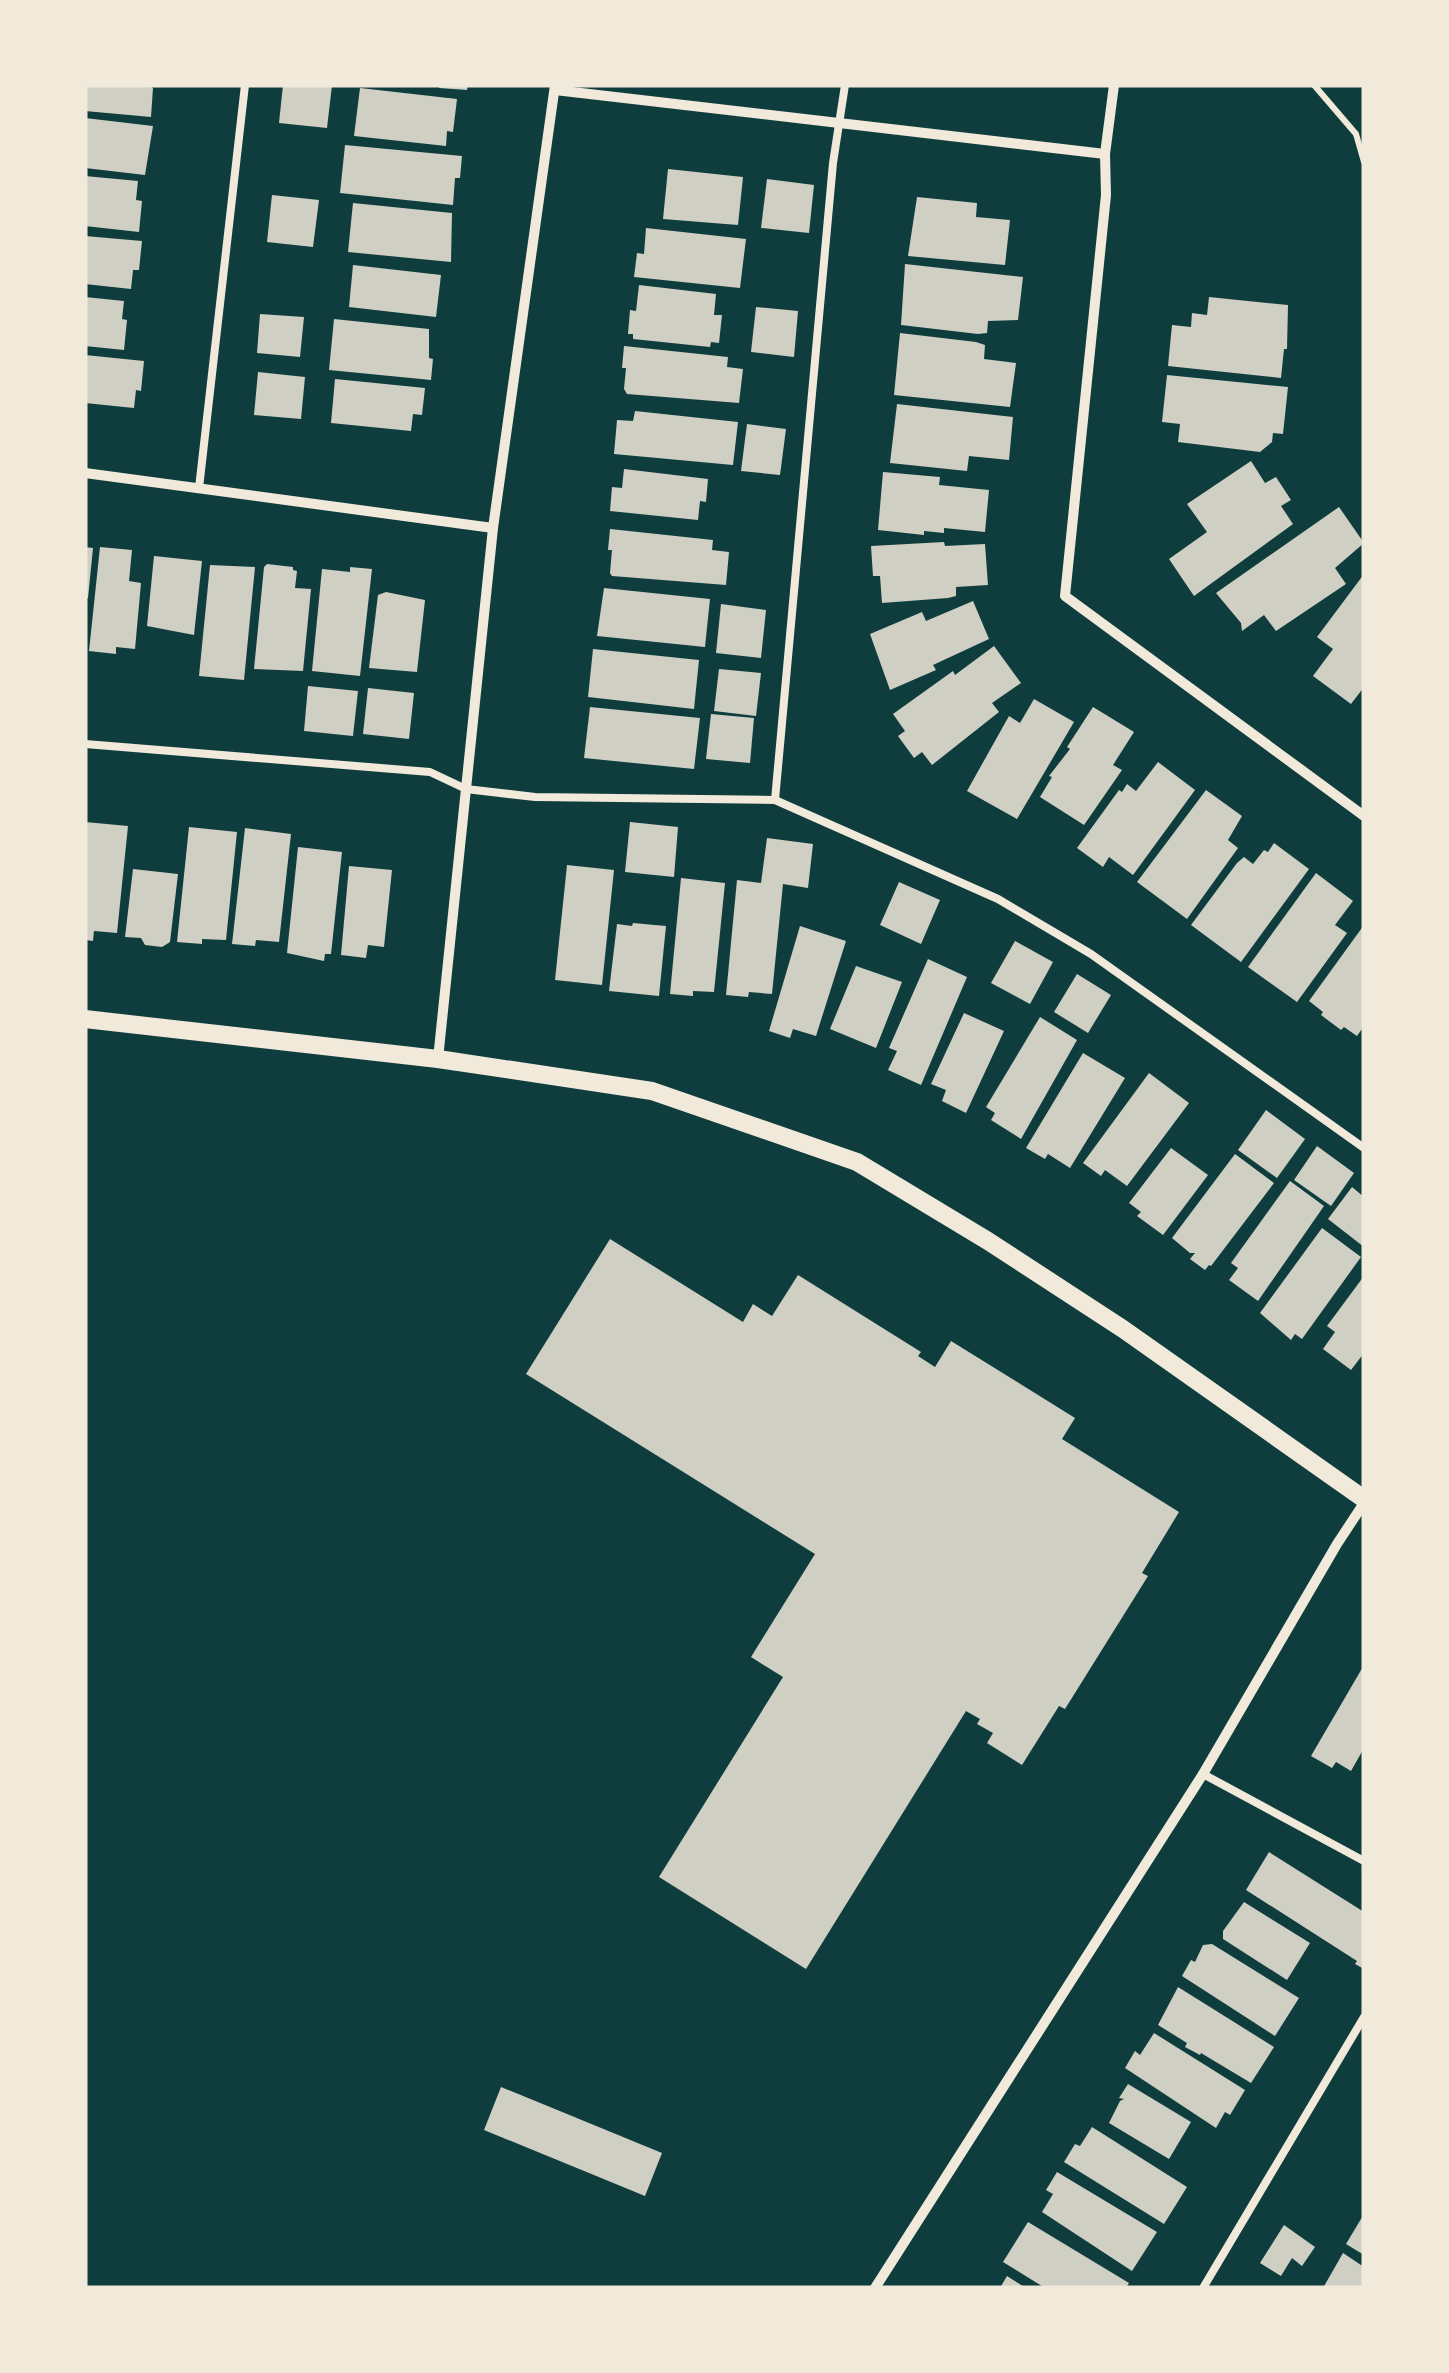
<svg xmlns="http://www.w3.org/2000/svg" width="1449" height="2373" font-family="Signika,sans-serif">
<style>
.building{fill:#cfcfc3}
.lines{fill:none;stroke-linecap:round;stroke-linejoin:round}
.path{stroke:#f1e9da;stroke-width:6}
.service{stroke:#f1e9da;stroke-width:8}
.minor{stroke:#f1e9da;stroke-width:10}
.tertiary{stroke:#f1e9da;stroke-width:18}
</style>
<rect width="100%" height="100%" fill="#0f3d3e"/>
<g class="building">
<path d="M85,85H148L153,88L151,117L85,111Z"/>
<path d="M283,85H332L327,128L279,123Z"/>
<path d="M440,85H468L467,90L439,88Z"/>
<path d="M360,88L457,99L453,132L447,131L446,146L354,136Z"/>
<path d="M85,118L153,126L145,175L85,168Z"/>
<path d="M345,145L462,156L460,178H455L453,205L340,193Z"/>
<path d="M668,169L743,177L738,225L663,219Z"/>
<path d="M85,176L138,181L136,200L142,201L139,232L85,226Z"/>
<path d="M767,179L814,185L809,233L761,228Z"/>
<path d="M272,195L319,200L313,247L267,242Z"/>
<path d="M917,197L977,203L976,217L1010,220L1005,265L908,256Z"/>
<path d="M353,203L452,213L451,262L348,252Z"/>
<path d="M646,228L746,239L740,288L634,277L637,253L644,254Z"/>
<path d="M85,236L142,241L139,270H133L131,289L85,284Z"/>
<path d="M905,264L1023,277L1018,320L988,321L987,333L978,334L901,325Z"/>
<path d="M353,265L441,275L436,317L349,307Z"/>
<path d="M639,285L716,294L714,315H722L719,343L711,342L710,347L633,339V334H628L630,310L636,311Z"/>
<path d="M85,297L124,301L122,319L127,320L124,350L85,346Z"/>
<path d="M1209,297L1288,305L1287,349H1284L1281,378L1168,366L1172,325L1191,327L1192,313L1207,315Z"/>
<path d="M756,307L798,311L794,357L751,352Z"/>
<path d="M260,314L304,317L300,357L257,353Z"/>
<path d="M334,319L429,329V358L433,359L431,380L329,370Z"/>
<path d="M900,333L976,342L985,345L984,359L1016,363L1010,407L894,395Z"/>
<path d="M624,346L728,357L727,367L743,369L739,403L627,394L624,389L626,368H622Z"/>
<path d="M85,355L144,361L141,391L136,390L134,408L85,403Z"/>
<path d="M258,372L305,377L301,419L254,415Z"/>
<path d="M1167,375L1288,387L1283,434L1273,433L1272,442L1260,452L1178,442L1180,424L1162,422Z"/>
<path d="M335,379L425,388L422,415L413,414L411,431L331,423Z"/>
<path d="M897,404L1013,417L1009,460L969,456L967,471L890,463Z"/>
<path d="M635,411L738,422L733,465L614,454L617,420L633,421Z"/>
<path d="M747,424L786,429L780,475L741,471Z"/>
<path d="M1251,461L1265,483L1276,477L1291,500L1281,506L1293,524L1194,596L1169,559L1207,532L1187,504Z"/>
<path d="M624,469L708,479L706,502L700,501L698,520L610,511L612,487L622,488Z"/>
<path d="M883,472L940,477L939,485L989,490L985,532L944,528V533L924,531V535L878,530Z"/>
<path d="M1339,507L1364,543L1335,568L1346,584L1276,631L1264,615L1242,631L1241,623L1216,593Z"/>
<path d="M610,529L713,540L712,550L729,552L726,585L612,576L610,573L612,550H608Z"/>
<path d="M944,542L945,546L985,544L988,585L956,587V596L948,598L882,603L880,576H873L871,546Z"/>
<path d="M85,547L93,548L88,598H85Z"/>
<path d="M100,547L132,550L129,581L141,583L135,649L116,647V654L89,651Z"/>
<path d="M154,556L202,561L194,635L147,626Z"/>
<path d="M267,564L293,567V570L297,571L295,588L311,589L303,671L254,669L264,567Z"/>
<path d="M210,565L255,567L244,680L199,676Z"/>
<path d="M350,567L372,569L360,676L312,671L322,569L350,572Z"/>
<path d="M1364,574V687L1351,704L1313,676L1333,649L1317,637Z"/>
<path d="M604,588L710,599L705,647L597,636Z"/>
<path d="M386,592L425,600L417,672L369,668L378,595Z"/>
<path d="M973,601L989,639L933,665L936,670L890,690L870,634L922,612L926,621Z"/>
<path d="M721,604L766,610L761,658L716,653Z"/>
<path d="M994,646L1021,683L992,703L999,712L932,765L922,752L914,758L898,736L905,731L893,714L953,671L955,675Z"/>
<path d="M593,649L699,660L694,709L588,697Z"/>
<path d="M719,669L761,673L756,716L714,711Z"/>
<path d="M308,686L358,691L353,736L304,731Z"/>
<path d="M368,688L414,693L409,739L363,734Z"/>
<path d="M1034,699L1074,722L1017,819L967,791L1009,716L1020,723Z"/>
<path d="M590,707L700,718L694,769L584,758Z"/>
<path d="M1093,707L1134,732L1113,765L1122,770L1084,825L1040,797L1052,777L1049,776L1070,749L1067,747Z"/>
<path d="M711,714L754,718L750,763L706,759Z"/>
<path d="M1158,762L1195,790L1133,875L1109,857L1103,867L1077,848L1119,790L1122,792L1127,784L1136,791Z"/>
<path d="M1206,790L1242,816L1228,840L1238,848L1187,919L1137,882Z"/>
<path d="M85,822L128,826L117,933L94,931L93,941L85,940Z"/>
<path d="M630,822L678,827L674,877L625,872Z"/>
<path d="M189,827L237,832L226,940L202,939V944L177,942Z"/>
<path d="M245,828L291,834L279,942L256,940L255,946L232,944Z"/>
<path d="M767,838L813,844L808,888L783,884L772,994L749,992L748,997L726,995L737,880L761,883Z"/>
<path d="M1274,843L1309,869L1241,962L1191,925L1237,863L1244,857L1253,864L1264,850L1268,852Z"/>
<path d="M298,847L342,852L331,954H325L324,961L287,953Z"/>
<path d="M567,865L614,870L602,985L555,980Z"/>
<path d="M349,866L392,870L384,947L368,945L366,958L341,955Z"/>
<path d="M133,869L178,874L170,942L162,947L145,945L141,938L125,937Z"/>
<path d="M1316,873L1353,901L1335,925L1347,933L1297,1002L1248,967Z"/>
<path d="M681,878L725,883L714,992L693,991V996L670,994Z"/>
<path d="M899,882L940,900L921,944L880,925Z"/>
<path d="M633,923L666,926L659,996L609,991L617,924L632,926Z"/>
<path d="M1364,925V1026L1357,1036L1344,1027L1341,1030L1321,1015L1323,1012L1309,1001Z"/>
<path d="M800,926L846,941L816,1036L793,1029L790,1038L769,1031Z"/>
<path d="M1015,941L1053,962L1030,1004L991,983Z"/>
<path d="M928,959L967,977L921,1085L888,1070L897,1051L889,1048Z"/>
<path d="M856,966L902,982L876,1048L830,1029Z"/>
<path d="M1077,974L1111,995L1088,1033L1054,1012Z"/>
<path d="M964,1013L1004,1031L966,1113L942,1101L946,1090L931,1084Z"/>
<path d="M1040,1017L1077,1040L1021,1139L991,1120L995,1113L986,1107Z"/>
<path d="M1083,1053L1125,1078L1070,1168L1048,1154L1045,1159L1026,1148Z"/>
<path d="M1149,1073L1189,1103L1127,1186L1105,1170L1101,1176L1083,1163Z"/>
<path d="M1266,1110L1305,1139L1277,1178L1238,1150Z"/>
<path d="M1317,1146L1354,1173L1331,1206L1294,1180Z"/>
<path d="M1171,1148L1208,1175L1163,1235L1137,1216L1141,1212L1129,1203Z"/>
<path d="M1235,1154L1274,1183L1211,1266L1209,1265L1205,1270L1190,1259L1195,1253H1190L1172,1238Z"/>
<path d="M1290,1181L1324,1206L1258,1301L1229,1280L1238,1268L1231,1263Z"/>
<path d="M1352,1187L1364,1197V1247L1328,1219Z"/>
<path d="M1322,1228L1361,1257L1302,1339L1295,1334L1291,1340L1260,1313Z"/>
<path d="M610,1239L743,1322L753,1304L772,1316L798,1275L921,1352L918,1356L935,1367L951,1341L1075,1418L1062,1439L1179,1512L1142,1573L1148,1576L1065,1709L1059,1706L1022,1765L987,1743L993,1733L977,1724L980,1719L966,1711L806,1969L659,1877L783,1677L751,1657L815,1554L526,1374Z"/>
<path d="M1364,1276V1353L1351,1370L1323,1349L1335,1332L1327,1326Z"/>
<path d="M1364,1665V1748L1351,1771L1336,1762L1332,1768L1311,1756Z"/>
<path d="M1269,1852L1364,1912V1969L1355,1964L1357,1961L1246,1890Z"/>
<path d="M1244,1902L1310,1943L1287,1980L1223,1939V1931Z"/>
<path d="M1212,1944L1299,1998L1275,2036L1182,1976L1191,1960L1195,1962L1203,1945Z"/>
<path d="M1178,1987L1274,2047L1251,2083L1201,2053L1200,2055L1185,2047L1187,2043L1158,2025Z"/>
<path d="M1154,2033L1245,2090L1230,2115L1225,2112L1216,2128L1125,2068L1135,2051L1140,2055Z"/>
<path d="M1128,2084L1191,2122L1169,2159L1109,2123L1120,2101L1124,2099L1119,2098Z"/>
<path d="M501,2087L662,2153L645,2196L484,2130Z"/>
<path d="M1092,2127L1187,2187L1164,2224L1064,2162L1075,2144L1080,2146Z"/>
<path d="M1057,2172L1157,2232L1132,2271L1042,2212L1053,2194L1046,2190Z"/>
<path d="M1364,2214V2255L1346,2244Z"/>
<path d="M1028,2222L1129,2283L1126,2288H1045L1003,2262Z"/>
<path d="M1284,2225L1315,2247L1302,2266L1292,2258L1281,2276L1260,2263Z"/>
<path d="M1343,2253L1364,2267V2288H1323Z"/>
<path d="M1007,2276L1026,2288H1000Z"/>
</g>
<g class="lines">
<path class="path" d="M1314,85L1356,134L1364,162"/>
<g class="service">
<path d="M199,488L245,85"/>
<path d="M85,744L430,772L466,789L535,797L775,800L998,899L1091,954L1364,1148"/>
<path d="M775,800L833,163L845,85"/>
<path d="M1203,1774L1364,1861"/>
<path d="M1203,2288L1364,2017"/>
</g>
<g class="minor">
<path d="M1114,85L1105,154L1106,195L1065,596L1364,816"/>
<path d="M555,90L1105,154"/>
<path d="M85,473L493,528"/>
<path d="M438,1059L493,528L555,85"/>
<path d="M875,2288L1203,1774L1337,1544L1364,1503"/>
</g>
<path class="tertiary" d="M85,1019L438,1059L652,1091L857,1162L988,1241L1123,1329L1364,1499"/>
</g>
<rect width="1449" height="2373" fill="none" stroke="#f1e9da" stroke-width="175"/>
</svg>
